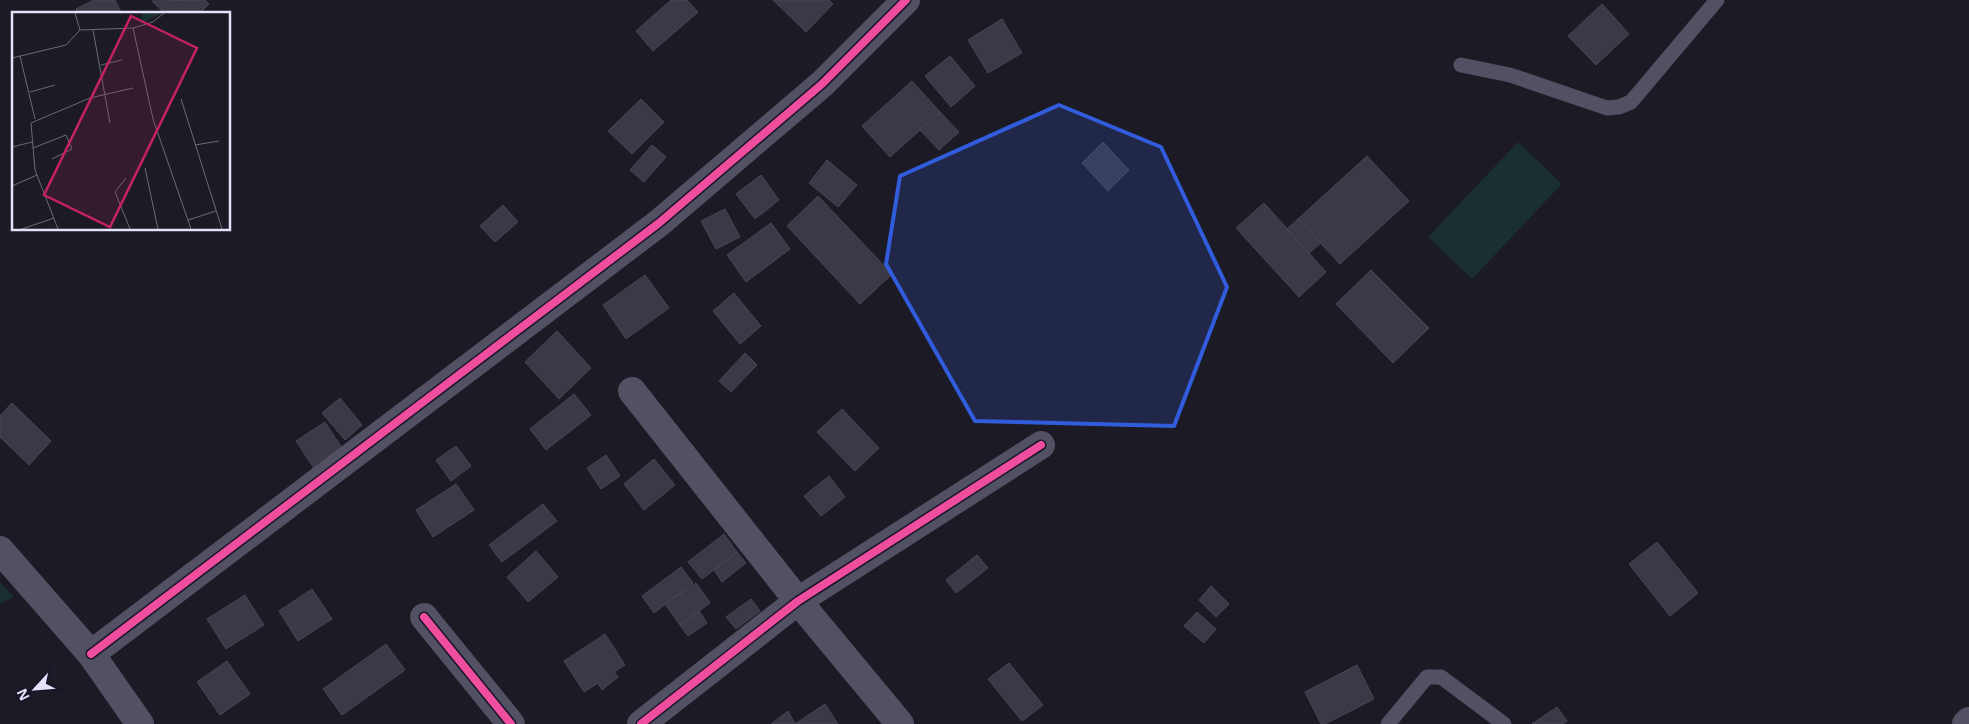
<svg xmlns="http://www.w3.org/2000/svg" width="1969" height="724" font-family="'Noto Sans',sans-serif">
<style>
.green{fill:#192f31}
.building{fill:#3b3945;stroke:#494656}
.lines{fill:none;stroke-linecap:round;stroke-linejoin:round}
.lane{stroke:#525063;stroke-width:15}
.street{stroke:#525063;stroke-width:28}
.cycleway-casing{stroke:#191529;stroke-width:11}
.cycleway{stroke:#ef4d9e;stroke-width:8}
.marked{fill:#315ddc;fill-opacity:0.2;stroke:#315ddc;stroke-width:4;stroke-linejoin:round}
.inset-road{fill:none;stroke:#6c6a7a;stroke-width:1}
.view{fill:#c42263;fill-opacity:0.15;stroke:#c42263;stroke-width:2.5}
.inset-edge{fill:none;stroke:#e5e1fb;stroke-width:2.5}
</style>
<rect width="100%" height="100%" fill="#1c1a24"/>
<g class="green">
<path d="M1518,142L1562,184L1472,279L1428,237Z"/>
<path d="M0,582L14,597L0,604Z"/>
</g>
<g class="building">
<path d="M94,0H115L122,14H78L76,9Z"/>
<path d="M205,0L209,4L199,14H165L152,1Z"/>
<path d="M671,0H687L698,12L653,51L636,31Z"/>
<path d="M773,0H829L833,4L806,32Z"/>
<path d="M1602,4L1629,34L1596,65L1568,36Z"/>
<path d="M1002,19L1022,53L988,73L968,40Z"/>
<path d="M950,56L975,86L951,107L925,76Z"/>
<path d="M912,81L940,112L890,157L862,126Z"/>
<path d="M641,99L664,122L632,154L608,131Z"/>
<path d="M940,112L959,132L939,150L920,130Z"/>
<path d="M1103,142L1129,170L1108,191L1082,163Z"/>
<path d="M652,145L666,157L644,182L630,170Z"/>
<path d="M1367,156L1409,201L1340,264L1298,219Z"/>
<path d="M827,160L857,185L838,207L809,183Z"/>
<path d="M761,175L779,200L755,219L736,194Z"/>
<path d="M818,196L892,274L860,304L787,226Z"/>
<path d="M1264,203L1326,272L1299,297L1236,228Z"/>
<path d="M503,205L518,222L495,242L480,226Z"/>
<path d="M725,209L740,237L716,249L701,221Z"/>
<path d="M1298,219L1321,243L1309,253L1287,229Z"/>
<path d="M771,223L790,249L746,282L727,255Z"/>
<path d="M1371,270L1429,328L1393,363L1336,304Z"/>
<path d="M645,275L669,308L626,339L603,305Z"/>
<path d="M734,293L761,326L740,344L713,311Z"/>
<path d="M557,331L591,368L559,399L525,362Z"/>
<path d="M745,353L757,365L731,392L719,381Z"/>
<path d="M574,394L591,415L546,450L530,429Z"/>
<path d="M340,398L362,425L345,440L322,413Z"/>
<path d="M12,403L51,441L29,465L0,437V416Z"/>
<path d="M842,409L879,448L855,471L817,432Z"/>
<path d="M325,422L344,451L315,470L296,441Z"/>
<path d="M456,446L471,466L451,481L436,460Z"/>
<path d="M606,455L620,476L601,489L587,468Z"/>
<path d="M654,459L675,485L644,510L624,484Z"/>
<path d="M829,476L845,497L821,516L804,496Z"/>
<path d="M456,484L474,510L433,537L416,510Z"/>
<path d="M543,504L557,521L502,562L489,545Z"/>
<path d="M724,534L737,552L702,579L688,562Z"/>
<path d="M1657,542L1698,593L1670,616L1629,564Z"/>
<path d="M536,551L558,577L528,602L507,577Z"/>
<path d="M737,552L746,563L722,582L714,570Z"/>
<path d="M977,555L988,568L956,593L946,580Z"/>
<path d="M681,567L693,583L654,613L642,596Z"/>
<path d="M696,583L710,603L680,625L665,604Z"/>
<path d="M1211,586L1229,604L1216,617L1199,600Z"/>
<path d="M312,589L332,619L298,641L279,611Z"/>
<path d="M245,595L264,625L226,649L207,619Z"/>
<path d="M751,599L760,611L736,629L726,617Z"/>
<path d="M699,611L707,623L688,636L680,625Z"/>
<path d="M1197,612L1216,629L1204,643L1184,626Z"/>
<path d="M605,634L625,665L614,672L618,677L602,690L598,683L584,692L564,661Z"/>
<path d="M386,644L405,670L342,715L323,689Z"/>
<path d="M227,661L250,694L220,715L197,682Z"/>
<path d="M1009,663L1043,705L1022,721L988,679Z"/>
<path d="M1357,665L1374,699L1325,724H1321L1305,692Z"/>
<path d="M825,704L838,724H771L788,711L795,724Z"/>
<path d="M1557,707L1567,721L1563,724H1532Z"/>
</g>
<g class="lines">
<g class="lane">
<path d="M1461,65L1510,75L1607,108L1619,107L1631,102L1717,0"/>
<path d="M1388,724L1427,677H1441L1504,724"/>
</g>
<g class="street">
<path d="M632,391L798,601L900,724"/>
<path d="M0,550L91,654L140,724"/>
<path d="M424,617L511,724"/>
<path d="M91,654L659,223L822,84L906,0"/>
<path d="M641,724L798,601L1041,445"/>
<path d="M1966,724L1969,721"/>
</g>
<g class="cycleway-casing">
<g id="cycleway">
<path d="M424,617L511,724"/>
<path d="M91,654L659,223L822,84L906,0"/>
<path d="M641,724L798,601L1041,445"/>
</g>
</g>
<use href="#cycleway" class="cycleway"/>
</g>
<path class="marked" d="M1059,105L1161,147L1227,287L1174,426L975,421L886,264L900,176Z"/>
<g transform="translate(12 12)">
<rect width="218" height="218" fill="#1c1a24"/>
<path d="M130,1H150L130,11Z" fill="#192f31"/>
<path class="inset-road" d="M63,1L68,18M121,16L141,107L179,217M81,18L98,111M8,44L23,107M0,46L54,33L68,18L121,16L141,10L152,1M89,53L110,48M18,80L43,73M169,87L210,217M183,133L207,129M0,135L20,130M21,136L54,123L60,137L40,147M133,156L146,217M114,166L103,180L118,217M0,174L25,163M176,208L204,199M10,217L42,206M46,217L23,158L19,111L78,86L121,76"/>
<path class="view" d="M119,4L185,36L98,215L32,183Z"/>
<rect width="218" height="218" class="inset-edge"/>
</g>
<g transform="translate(35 689) rotate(244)" stroke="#191529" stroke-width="4" paint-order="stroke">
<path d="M0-4L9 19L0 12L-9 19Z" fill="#e5e1fb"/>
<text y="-8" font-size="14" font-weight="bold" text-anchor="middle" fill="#e5e1fb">N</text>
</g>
</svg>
